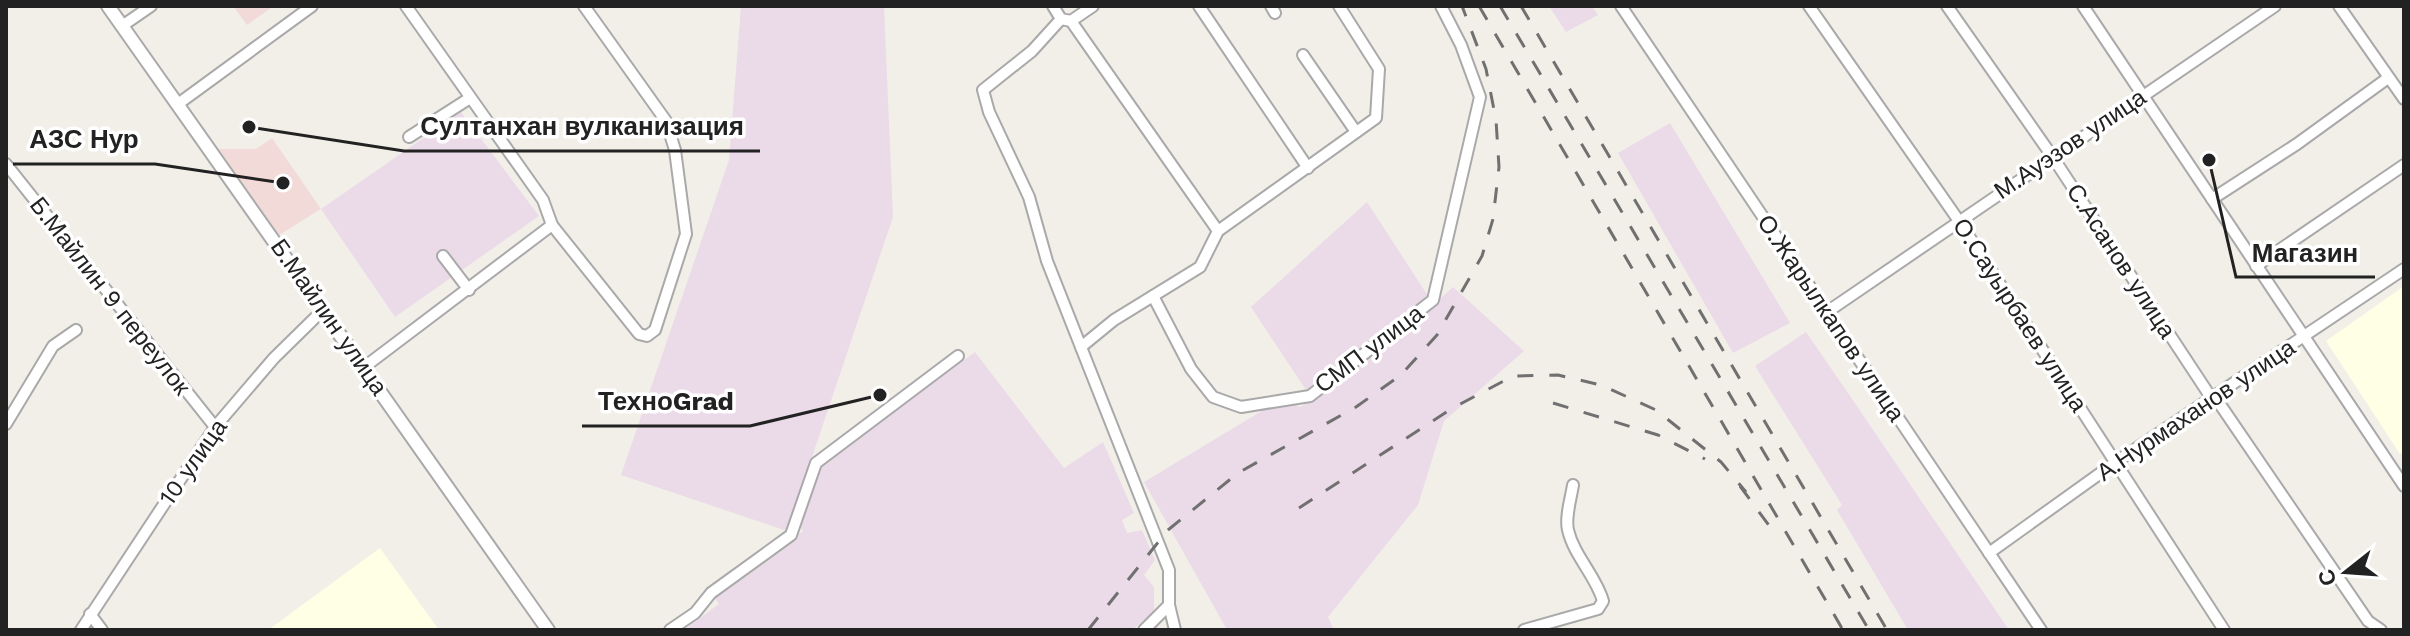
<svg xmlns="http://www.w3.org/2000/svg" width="2410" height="636" font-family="'Work Sans',sans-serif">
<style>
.commercial{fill:#f2dad9}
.industrial{fill:#ebdbe8}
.education{fill:#ffffe5}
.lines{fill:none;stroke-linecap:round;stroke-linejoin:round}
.minor-casing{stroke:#a9a9a9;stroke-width:14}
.tertiary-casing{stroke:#a9a9a9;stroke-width:16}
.minor{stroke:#fff;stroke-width:10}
.tertiary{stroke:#fff;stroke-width:12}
.rail{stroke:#707070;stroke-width:3;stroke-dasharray:16 16;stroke-linecap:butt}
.labels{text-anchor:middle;stroke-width:7;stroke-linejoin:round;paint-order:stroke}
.street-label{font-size:24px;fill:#222;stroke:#fff}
.leader{fill:none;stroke:#222;stroke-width:3}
.callout-dot{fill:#222;stroke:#fff;stroke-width:3}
.callout-label{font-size:26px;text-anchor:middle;font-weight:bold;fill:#222;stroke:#fff;stroke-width:7;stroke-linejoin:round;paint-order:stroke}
</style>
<rect width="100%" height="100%" fill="#f2efe9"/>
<g class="commercial">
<path d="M233,6H274L247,25Z"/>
<path d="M272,138L321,209L279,235L219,149H256Z"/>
</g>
<g class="industrial">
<path d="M741,6H884L893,217L787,531L621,475L729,160Z"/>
<path d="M1549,6H1592L1598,15L1566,32Z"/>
<path d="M461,112L539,216L395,317L321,209Z"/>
<path d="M1670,123L1790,323L1733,353L1618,153Z"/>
<path d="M1367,202L1430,299L1308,393L1251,307Z"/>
<path d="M1453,287L1524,351L1444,421L1418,505L1328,617L1334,630H1227L1144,482L1270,406L1283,401L1301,407L1405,330Z"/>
<path d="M1806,332L1848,393L2009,630H1908L1837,510L1842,505L1755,366Z"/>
<path d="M975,352L1064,468L1103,442L1134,513L1122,520L1127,533L1142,530L1155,560L1144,575L1154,587V612L1132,630H684L719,604L714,597L803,531L798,523L820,466Z"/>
</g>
<g class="education">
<path d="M2404,286V451L2400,454L2326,341Z"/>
<path d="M380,548L439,630H268Z"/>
</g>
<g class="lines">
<g class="minor-casing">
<g id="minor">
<path d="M406,6L543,200L552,225"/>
<path d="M1053,6L1061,19L1071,21L1218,231"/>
<path d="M1199,6L1308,168"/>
<path d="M1271,6L1275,13"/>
<path d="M1621,6L2041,630"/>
<path d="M1809,6L1959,221L2224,630"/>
<path d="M1947,6L2052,156L2212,399"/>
<path d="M2083,6L2404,486"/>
<path d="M2339,6L2404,99"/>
<path d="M1061,19L1032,51L983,90L989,112L1029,197L1047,261L1169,570V605L1144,630"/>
<path d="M1071,21L1093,6"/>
<path d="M122,26L151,6"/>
<path d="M1303,55L1356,132"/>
<path d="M178,104L312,6"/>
<path d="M409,137L470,98"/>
<path d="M6,164L215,427"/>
<path d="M2212,199L2297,144L2388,78"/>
<path d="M552,225L639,334L647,336L655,330L686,234L675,150L666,121L584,6"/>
<path d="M443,256L469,290"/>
<path d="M2256,266L2404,165"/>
<path d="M1153,296L1191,369L1213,397L1241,407L1310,396L1433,300L1480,97L1461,45L1441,6"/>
<path d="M1827,312L2275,6"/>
<path d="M1081,347L1114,320L1200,267L1218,231L1376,118L1379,69L1339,6"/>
<path d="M363,368L552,225"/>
<path d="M2215,397L2368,621L2381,630"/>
<path d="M6,424L53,346L76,330"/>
<path d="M1989,553L2116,462L2404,269"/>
<path d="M1169,605L1175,630"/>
<path d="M90,614L102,630"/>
<path d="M81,630L215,427L274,358L324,309"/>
<path d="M670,630L695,613L711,593L791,535L816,463L958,356"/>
<path d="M1524,630L1598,609L1603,601C1596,576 1574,556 1568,530C1565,517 1571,498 1573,485"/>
</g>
</g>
<g class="tertiary-casing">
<path id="tertiary" d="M108,6L548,630"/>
</g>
<use href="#minor" class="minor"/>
<use href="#tertiary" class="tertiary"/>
<g class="rail">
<path d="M1479,6L1843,630"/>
<path d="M1500,6L1869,630"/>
<path d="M1521,6L1887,630"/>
<path d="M1553,403L1658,435L1705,459"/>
<path d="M1740,486L1773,531"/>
<path d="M1299,508L1451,409L1513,376L1558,375L1601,385L1656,410L1721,462L1746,492"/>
<path d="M1088,630L1168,530L1238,473L1356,407L1401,375L1437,335L1482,256L1493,219L1499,167L1496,120L1486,69L1462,6"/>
</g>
</g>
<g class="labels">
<g class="street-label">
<text transform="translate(2070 144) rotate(-34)" y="8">М.Ауэзов улица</text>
<text transform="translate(2121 261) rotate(57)" y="8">С.Асанов улица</text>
<text transform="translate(110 296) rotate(52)" y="8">Б.Майлин 9 переулок</text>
<text transform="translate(2020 315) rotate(57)" y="8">О.Сауырбаев улица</text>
<text transform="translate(329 317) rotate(55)" y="8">Б.Майлин улица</text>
<text transform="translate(1831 318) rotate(56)" y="8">О.Жарылкапов улица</text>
<text transform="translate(1369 349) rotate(-37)" y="8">СМП улица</text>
<text transform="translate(2196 410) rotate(-34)" y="8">А.Нурмаханов улица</text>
<text transform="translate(193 462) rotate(-55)" y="8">10 улица</text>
</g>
</g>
<path class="leader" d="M249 127L404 151H760M283 183L155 164H13M2209 160L2236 277H2375M880 395L750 426H582"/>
<g class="callout-dot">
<circle cx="249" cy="127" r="8"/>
<circle cx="283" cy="183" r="8"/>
<circle cx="2209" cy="160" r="8"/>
<circle cx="880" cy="395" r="8"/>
</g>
<g class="callout-label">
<text x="582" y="135">Султанхан вулканизация</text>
<text x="84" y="148">АЗС Нур</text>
<text x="2305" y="262">Магазин</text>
<text x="666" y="410">ТехноGrad</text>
</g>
<rect width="2410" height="636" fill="none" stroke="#222222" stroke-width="16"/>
<g transform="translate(2346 572) rotate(253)" stroke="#ffffff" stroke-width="6" paint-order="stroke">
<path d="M0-6L14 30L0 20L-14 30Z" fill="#222222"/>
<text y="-12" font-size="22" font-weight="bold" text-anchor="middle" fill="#222222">С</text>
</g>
</svg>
